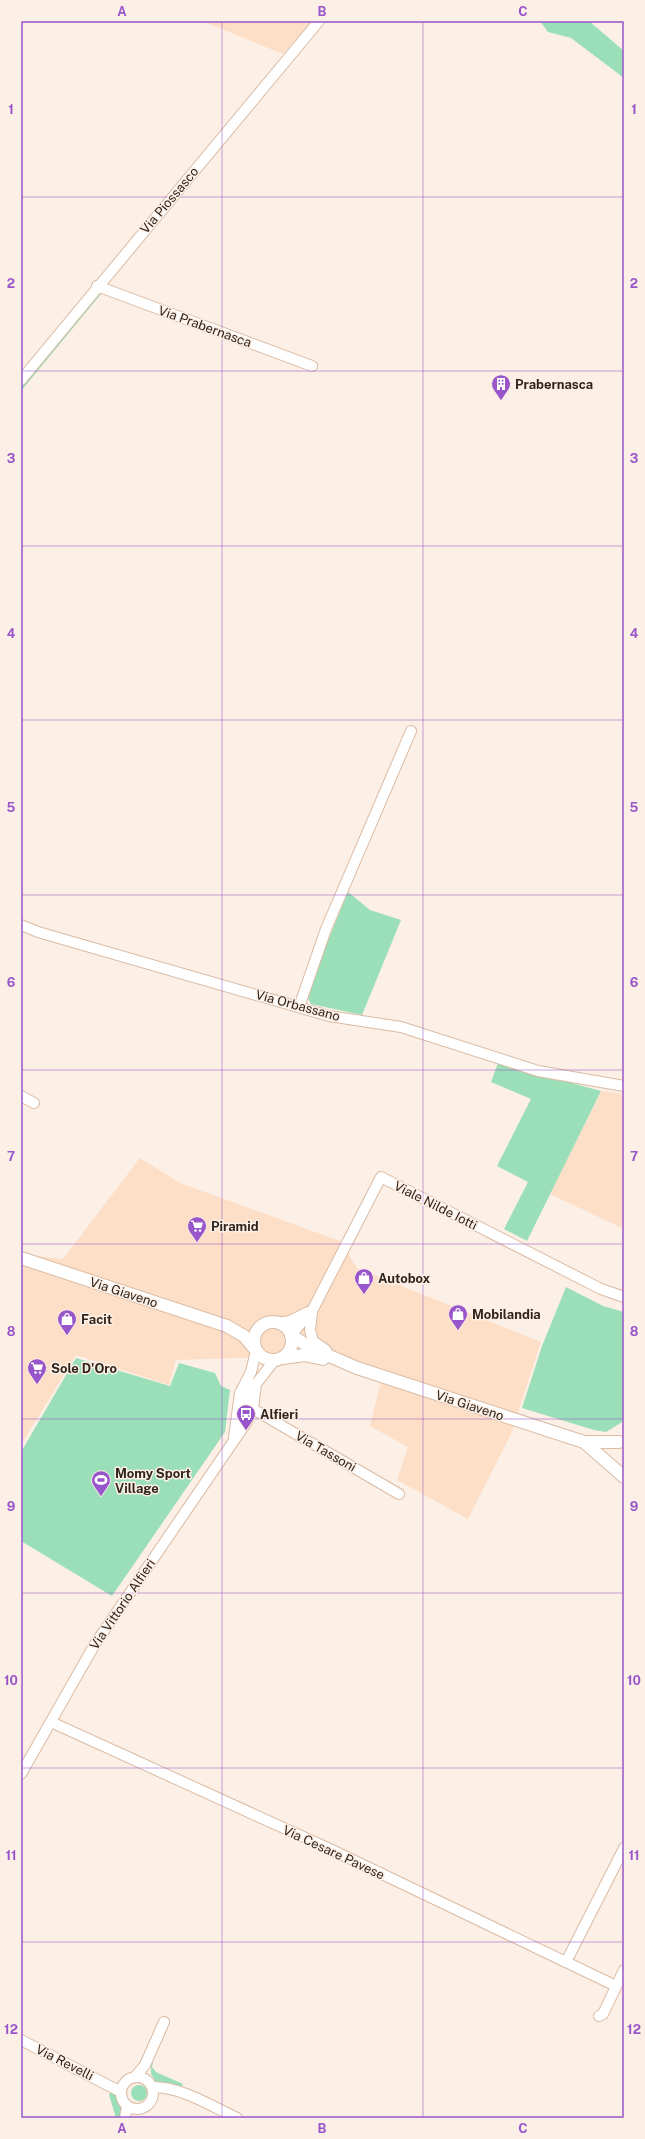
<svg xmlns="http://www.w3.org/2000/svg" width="645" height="2139" font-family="'Public Sans',sans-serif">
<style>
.built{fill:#fddfc7}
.green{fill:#9bdfb8}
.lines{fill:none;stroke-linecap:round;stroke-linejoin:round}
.minor-casing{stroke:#dabba3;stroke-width:12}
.major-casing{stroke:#dabba3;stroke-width:14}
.minor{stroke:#fff;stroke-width:10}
.major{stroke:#fff;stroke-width:12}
.grid{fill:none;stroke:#9956cb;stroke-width:1;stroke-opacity:0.55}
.labels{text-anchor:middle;stroke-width:3;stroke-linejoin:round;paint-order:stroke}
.street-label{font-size:13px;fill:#30241b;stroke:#fcefe6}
.poi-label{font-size:13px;font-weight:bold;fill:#30241b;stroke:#fcefe6;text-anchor:start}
.neatline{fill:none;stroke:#9956cb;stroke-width:1.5}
.grid-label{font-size:13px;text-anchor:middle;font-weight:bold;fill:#9956cb}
</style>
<rect width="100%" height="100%" fill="#fcefe6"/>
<g class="built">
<path d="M202,21H312L283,54Z"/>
<path d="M601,1091L624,1094V1229L550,1194Z"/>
<path d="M140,1158L180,1183L340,1241L357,1268L541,1342L511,1434L468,1519L397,1480L408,1447L370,1426L382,1376L304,1356L176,1360L169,1385L76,1355L21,1445V1254L63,1259Z"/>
</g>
<g class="green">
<path d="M540,21H589L624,51V78L571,38L548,32Z"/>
<path d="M99,293L101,294L21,391V387Z"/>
<path d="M348,892L370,910L401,920L362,1015L311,1004L306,994Z"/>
<path d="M498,1063L601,1091L527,1241L504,1229L528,1182L497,1166L531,1099L491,1082Z"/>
<path d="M566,1287L603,1306L624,1312V1421L606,1432L594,1430L522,1408L542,1346Z"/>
<path d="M76,1358L170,1386L179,1363L215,1373L221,1386L230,1390L225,1432L112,1596L21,1541V1452Z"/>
<path d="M151,2061L153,2062L152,2067L156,2072L183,2084L181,2088L157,2084L151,2074Z"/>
<circle cx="139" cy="2093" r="8"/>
<path d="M112,2090C121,2098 123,2105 122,2118H116L109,2095Z"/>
</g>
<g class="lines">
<g class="minor-casing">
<g id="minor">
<path d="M97,286L312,366"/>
<path d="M21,380L319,21"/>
<path d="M21,925L38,932L329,1016L401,1027L538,1071L624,1086"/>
<path d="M299,1007L326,929L411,731"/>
<path d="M21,1096L34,1103"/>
<path d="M312,1312L310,1330L313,1341L326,1350"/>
<path d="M279,1323L290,1321L308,1312"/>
<path d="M291,1335L313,1309L381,1177L601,1289L624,1297"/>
<path d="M248,1379V1401L253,1409L399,1494"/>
<path d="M234,1438L240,1393L251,1372L256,1351"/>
<path d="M51,1722L332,1850L616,1986"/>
<path d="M21,1774L95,1644L246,1423L253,1409L256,1384L274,1361"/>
<path d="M566,1962L624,1848"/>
<path d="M599,2016L603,2014L624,1970"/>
<path d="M21,2040L121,2092"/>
<circle cx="137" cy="2093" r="16"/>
<path d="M135,2077L145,2065L164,2022"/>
<path d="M153,2087C182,2087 211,2106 237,2118"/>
<path d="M125,2118L127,2106"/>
</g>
</g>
<g class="major-casing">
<g id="major">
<path d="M21,1258L227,1326L244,1336L254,1348"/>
<circle cx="273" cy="1341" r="19"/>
<path d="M291,1335L311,1348L357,1368L584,1442H619"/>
<path d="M283,1358L304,1355L323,1359"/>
<path d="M584,1442L624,1477"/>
</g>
</g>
<use href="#minor" class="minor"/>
<use href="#major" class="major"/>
</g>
<path class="grid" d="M222,21V2118M423,21V2118M21,197H624M21,371H624M21,546H624M21,720H624M21,895H624M21,1070H624M21,1244H624M21,1419H624M21,1593H624M21,1768H624M21,1942H624"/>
<defs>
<g id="building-pin" transform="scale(1)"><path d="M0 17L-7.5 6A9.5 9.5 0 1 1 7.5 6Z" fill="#9956cb" stroke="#fcefe6"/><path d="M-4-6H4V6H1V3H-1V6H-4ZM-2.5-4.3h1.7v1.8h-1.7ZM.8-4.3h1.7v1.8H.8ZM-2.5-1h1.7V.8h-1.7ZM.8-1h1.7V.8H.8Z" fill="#fff"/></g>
<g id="supermarket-pin" transform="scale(1)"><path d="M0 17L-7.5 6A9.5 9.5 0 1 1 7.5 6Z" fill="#9956cb" stroke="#fcefe6"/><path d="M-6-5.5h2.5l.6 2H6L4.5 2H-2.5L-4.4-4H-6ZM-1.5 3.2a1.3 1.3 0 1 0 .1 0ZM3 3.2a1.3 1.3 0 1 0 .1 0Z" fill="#fff"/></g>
<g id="shop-pin" transform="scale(1)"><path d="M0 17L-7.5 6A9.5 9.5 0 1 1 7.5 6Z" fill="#9956cb" stroke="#fcefe6"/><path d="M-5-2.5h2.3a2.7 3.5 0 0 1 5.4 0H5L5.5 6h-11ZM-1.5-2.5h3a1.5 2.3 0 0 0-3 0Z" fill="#fff"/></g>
<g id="bus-pin" transform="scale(1)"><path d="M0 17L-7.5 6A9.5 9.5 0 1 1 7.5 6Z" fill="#9956cb" stroke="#fcefe6"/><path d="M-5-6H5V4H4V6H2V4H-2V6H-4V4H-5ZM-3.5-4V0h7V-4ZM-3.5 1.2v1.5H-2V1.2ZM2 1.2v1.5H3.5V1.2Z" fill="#fff"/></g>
<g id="stadium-pin" transform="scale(1)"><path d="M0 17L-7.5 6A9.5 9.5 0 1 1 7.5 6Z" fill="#9956cb" stroke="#fcefe6"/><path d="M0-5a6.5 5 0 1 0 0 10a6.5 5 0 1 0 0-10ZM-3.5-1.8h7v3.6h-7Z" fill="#fff"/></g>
</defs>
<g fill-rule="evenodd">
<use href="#building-pin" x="501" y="384"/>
<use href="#supermarket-pin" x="197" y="1226"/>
<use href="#shop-pin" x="364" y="1278"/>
<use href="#shop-pin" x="458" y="1314"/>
<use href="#shop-pin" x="67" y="1319"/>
<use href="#supermarket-pin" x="37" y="1368"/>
<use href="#bus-pin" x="246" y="1414"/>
<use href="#stadium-pin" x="101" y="1480"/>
</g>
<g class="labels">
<g class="street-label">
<text transform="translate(169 200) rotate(-50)" y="5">Via Piossasco</text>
<text transform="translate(205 326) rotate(20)" y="5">Via Prabernasca</text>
<text transform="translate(298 1005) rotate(15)" y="5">Via Orbassano</text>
<text transform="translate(436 1205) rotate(27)" y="5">Viale Nilde Iotti</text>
<text transform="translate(124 1292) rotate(18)" y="5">Via Giaveno</text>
<text transform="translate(470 1405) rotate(18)" y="5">Via Giaveno</text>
<text transform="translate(326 1451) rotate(30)" y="5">Via Tassoni</text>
<text transform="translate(122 1604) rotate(-56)" y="5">Via Vittorio Alfieri</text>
<text transform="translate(334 1852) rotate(25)" y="5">Via Cesare Pavese</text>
<text transform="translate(65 2062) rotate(27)" y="5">Via Revelli</text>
</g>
<g class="poi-label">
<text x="515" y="389">Prabernasca</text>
<text x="211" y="1231">Piramid</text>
<text x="378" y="1283">Autobox</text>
<text x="472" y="1319">Mobilandia</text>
<text x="81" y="1324">Facit</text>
<text x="51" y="1373">Sole D'Oro</text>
<text x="260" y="1419">Alfieri</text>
<text x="115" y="1478">Momy Sport<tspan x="115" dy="15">Village</tspan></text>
</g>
</g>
<rect width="645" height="2139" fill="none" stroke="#fcefe6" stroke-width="44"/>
<rect x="22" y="22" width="601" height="2095" class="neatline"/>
<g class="grid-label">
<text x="122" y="16">A</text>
<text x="322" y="16">B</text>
<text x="523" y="16">C</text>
<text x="11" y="114">1</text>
<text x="634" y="114">1</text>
<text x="11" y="288">2</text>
<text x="634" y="288">2</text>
<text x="11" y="463">3</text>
<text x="634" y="463">3</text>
<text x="11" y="638">4</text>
<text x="634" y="638">4</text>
<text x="11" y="812">5</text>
<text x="634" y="812">5</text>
<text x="11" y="987">6</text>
<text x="634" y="987">6</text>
<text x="11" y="1161">7</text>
<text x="634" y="1161">7</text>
<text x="11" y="1336">8</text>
<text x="634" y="1336">8</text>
<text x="11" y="1511">9</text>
<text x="634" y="1511">9</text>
<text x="11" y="1685">10</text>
<text x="634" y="1685">10</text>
<text x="11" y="1860">11</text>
<text x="634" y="1860">11</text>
<text x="11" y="2034">12</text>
<text x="634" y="2034">12</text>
<text x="122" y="2133">A</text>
<text x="322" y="2133">B</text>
<text x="523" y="2133">C</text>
</g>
</svg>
